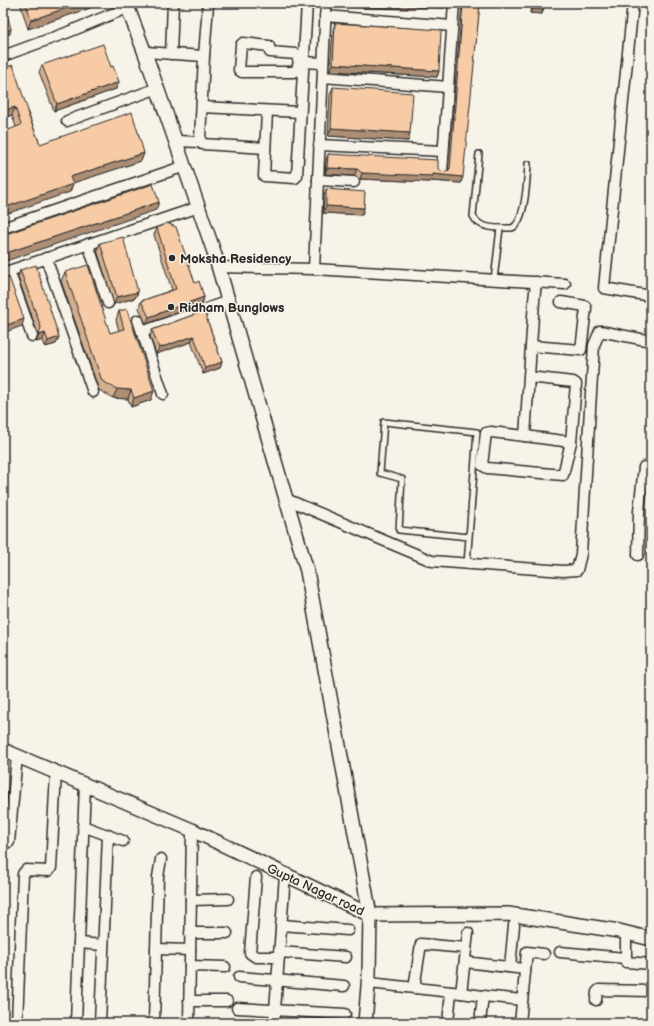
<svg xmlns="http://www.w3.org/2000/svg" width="654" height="1026" font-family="'Balsamiq Sans',sans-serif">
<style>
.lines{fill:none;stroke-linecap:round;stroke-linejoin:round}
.service-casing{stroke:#2b2b2b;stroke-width:8}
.minor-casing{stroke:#2b2b2b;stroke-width:13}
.tertiary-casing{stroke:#2b2b2b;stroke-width:16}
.service{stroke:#f7f3e8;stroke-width:5}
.minor{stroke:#f7f3e8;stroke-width:10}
.tertiary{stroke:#f7f3e8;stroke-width:13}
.wall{fill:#d4af8e;stroke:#2b2b2b}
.shaded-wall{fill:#ac8e74;stroke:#2b2b2b}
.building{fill:#f6cba5;stroke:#2b2b2b}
.poi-dot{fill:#2b2b2b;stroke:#f7f3e8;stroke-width:1.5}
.labels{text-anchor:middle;stroke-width:3;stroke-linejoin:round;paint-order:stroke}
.poi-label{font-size:13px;font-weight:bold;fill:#2b2b2b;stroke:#f7f3e8;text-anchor:start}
.street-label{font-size:13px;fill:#2b2b2b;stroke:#f7f3e8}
</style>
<rect width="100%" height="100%" fill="#f7f3e8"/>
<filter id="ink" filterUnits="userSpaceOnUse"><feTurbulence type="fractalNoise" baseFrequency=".025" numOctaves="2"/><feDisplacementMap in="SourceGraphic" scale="8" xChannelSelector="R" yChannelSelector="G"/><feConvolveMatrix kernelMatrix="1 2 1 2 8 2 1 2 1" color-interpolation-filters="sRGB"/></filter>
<g filter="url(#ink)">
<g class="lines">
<g class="service-casing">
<g id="service">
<path d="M479,154L473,216C479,230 500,228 512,228C526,222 527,178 528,164"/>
<path d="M494,280L500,228"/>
<path d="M467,564L477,432L384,422L380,473L402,479L399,530L469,537"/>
</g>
</g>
<g class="minor-casing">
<g id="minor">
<path d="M633,3L604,288L651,296"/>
<path d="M325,16L452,26"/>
<path d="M145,52L204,56L200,139L202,144L265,148"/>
<path d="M171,54L173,3"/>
<path d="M3,56L66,33L127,8"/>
<path d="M204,56L208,5"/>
<path d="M299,62L296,54L270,52L269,46L243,43L241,45L239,70L242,72H294L297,69L299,62L323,63"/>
<path d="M323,77L448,87"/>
<path d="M202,107L300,112"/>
<path d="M267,111L264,176L295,178L297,176L307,3"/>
<path d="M67,121L158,88"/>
<path d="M176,141L200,142"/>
<path d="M319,145L443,151"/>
<path d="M442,172L454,3"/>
<path d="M318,180L354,182"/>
<path d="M3,228L185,166"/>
<path d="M88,244L108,303"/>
<path d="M46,258L93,392"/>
<path d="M218,267L314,269L326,3"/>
<path d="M314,269L565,284"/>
<path d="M9,271L32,336"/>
<path d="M3,273L199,207"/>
<path d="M138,320L163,394"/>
<path d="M142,332L228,301"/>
<path d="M531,346L581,350L586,308L585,306L561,302"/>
<path d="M529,377L573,382L576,384L571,442L563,475L487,468L482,465L486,433L491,432L525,436L534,301L536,282"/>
<path d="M525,436L571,442"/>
<path d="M286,499L432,561L563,571L577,570L581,554L594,345L600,331L651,341"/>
<path d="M638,555L639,511L644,467L651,468"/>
<path d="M83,826L123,841"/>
<path d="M9,842L17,756"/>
<path d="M256,877L250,953L256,957H279"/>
<path d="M191,900L228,899"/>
<path d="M281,925L348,930"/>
<path d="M190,933H227"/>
<path d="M626,933V962L651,964"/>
<path d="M79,943L103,945"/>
<path d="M156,949L190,950"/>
<path d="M279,952L346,957"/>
<path d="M560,952L625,958"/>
<path d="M465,962L525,969"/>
<path d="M190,966L225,967"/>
<path d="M510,967L514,925"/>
<path d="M239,977L344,986"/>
<path d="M369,983L461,993L468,933"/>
<path d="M414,988L421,944L466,948"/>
<path d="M461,993L483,996L480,1023"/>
<path d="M483,996L522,1000"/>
<path d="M596,1000L597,992L599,990L651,991"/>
<path d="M189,1001H227"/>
<path d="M237,1008L345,1014"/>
<path d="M17,1023L23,874L26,870L48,871L51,868L56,772"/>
<path d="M76,1023L85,784"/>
<path d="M100,1023L108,835"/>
<path d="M154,1023L158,877L161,859"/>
<path d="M189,1023L192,830"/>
<path d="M274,1023L285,875"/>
<path d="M448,1023L451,992"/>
<path d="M520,1023L527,952L544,954"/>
</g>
</g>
<g class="tertiary-casing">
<g id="tertiary">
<path d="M126,3L146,56L214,252L307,571L370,915L369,974L365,1023"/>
<path d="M3,750L192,830L370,915L508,914L619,931L651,939"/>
</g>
</g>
<use href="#service" class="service"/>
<use href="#minor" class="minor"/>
<use href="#tertiary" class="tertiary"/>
</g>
<g class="wall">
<path d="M20,3H92L90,8L28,29Z"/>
<path d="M462,3H480L461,183L431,181L430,182L360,179L354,176L325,174L326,160L328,154L438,168L440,171L447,172L448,171Z"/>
<path d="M531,3H544L543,10L542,14L530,13Z"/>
<path d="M335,23L439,71L437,77L330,71L333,30Z"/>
<path d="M42,65L111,67L119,82L116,89L54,111L39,72Z"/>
<path d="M3,68L28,113L40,144L144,153L141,161L72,183L70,192L16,127L12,115L3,118Z"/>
<path d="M333,87L410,133L408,141L328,136L330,95Z"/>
<path d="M326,189L364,208L362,215L323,213L324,196Z"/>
<path d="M157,228L204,297L202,304L146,324L139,308L141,301L172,290L154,235Z"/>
<path d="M100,243L138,292L135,298L114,304L97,250Z"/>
<path d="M20,270L56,344L45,347L43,340L36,342L38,334L18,277Z"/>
<path d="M65,272L110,333L119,331L116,320L119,311L151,400L131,407L128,399L113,398L99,390L61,281Z"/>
<path d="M204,311L222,362L220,368L203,374L191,342L156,354L150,336L152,330Z"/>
</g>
<g class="shaded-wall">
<path d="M81,3H92L90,8L28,29L31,20Z"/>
<path d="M337,3H446L444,8L408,7V9L335,7Z"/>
<path d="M532,9L543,10L542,14L530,13Z"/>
<path d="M11,29L10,34L3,36V32Z"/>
<path d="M333,64L439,71L437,77L330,71Z"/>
<path d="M119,82L116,89L54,111L57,104Z"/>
<path d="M15,107L12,115L3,118V111Z"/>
<path d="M331,128L410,133L408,141L328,136Z"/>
<path d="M144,153L141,161L67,185L70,177Z"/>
<path d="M327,168L357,169L354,176L325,174Z"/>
<path d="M362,173L433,174L463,177L461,183L431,181L430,182L360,179Z"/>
<path d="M73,184L70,192L3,215V208Z"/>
<path d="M159,202L156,210L3,262V254Z"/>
<path d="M326,206L364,208L362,215L323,213Z"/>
<path d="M138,292L135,298L114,304L117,297Z"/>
<path d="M204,297L202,304L146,324L149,317Z"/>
<path d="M24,319L22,326L3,333V329L4,326Z"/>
<path d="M45,333L43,340L36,342L39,335Z"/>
<path d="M194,336L191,342L156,354L159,348Z"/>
<path d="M59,337L56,344L45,347L48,341Z"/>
<path d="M222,362L220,368L203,374L205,368Z"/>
<path d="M117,389L131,390L128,399L113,398Z"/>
<path d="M154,391L151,400L131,407L134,398Z"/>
</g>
<g class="building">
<path d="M3,3H4L11,29L3,32Z"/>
<path d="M26,3H81L31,20Z"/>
<path d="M463,3H480L463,177L433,174V176L362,173L357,169L327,168L328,154L438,160V168L440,171L447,172L450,169Z"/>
<path d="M532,3H544L543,10L532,9Z"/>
<path d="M335,23L441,30L439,71L333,64Z"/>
<path d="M103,44L111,67L113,66L119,82L57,104L42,65Z"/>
<path d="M13,65L28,111L27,112L40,144L132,112L144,153L70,177L73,184L3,208V132L21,125L15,107L3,111V68Z"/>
<path d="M333,87L413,93L410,133L331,128Z"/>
<path d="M153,184L159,202L3,254V235Z"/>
<path d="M326,189L365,192L364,208L326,206Z"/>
<path d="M167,223L176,227L195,283L199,281L204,297L149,317L141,301L176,289L157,228Z"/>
<path d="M123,237L138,292L117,297L100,243Z"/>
<path d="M36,265L59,337L48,341L45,333L39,335L41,327L20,270Z"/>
<path d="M88,265L110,333L124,329L119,311L127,309L154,391L134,398L131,390L117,389L102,381L65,272Z"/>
<path d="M9,277L24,319L4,326L3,324V279Z"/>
<path d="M204,311L222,362L205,368L194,336L159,348L152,330Z"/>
</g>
</g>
<g class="poi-dot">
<circle cx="172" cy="258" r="4"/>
<circle cx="171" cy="307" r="4"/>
</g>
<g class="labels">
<g class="poi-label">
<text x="180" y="263">Moksha Residency</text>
<text x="179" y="312">Ridham Bunglows</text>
</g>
<g class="street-label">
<text transform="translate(316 889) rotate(25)" y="5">Gupta Nagar road</text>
</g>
</g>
<rect width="654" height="1026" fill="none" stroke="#f7f3e8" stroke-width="16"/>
<rect x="8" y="8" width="638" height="1010" fill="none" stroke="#2b2b2b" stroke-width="1.5" filter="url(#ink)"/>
</svg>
